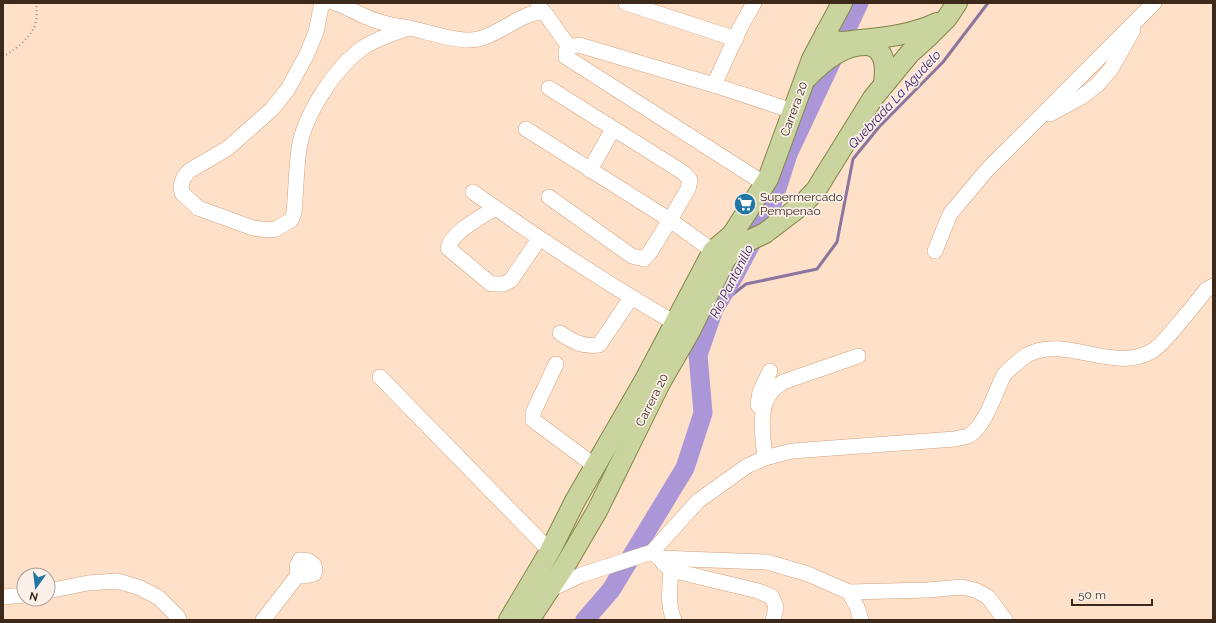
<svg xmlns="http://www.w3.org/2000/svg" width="1216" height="623" font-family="Raleway,sans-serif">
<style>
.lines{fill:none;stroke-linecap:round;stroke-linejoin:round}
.stream{stroke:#8a769f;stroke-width:3}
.river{stroke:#ab97d8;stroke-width:19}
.minor-casing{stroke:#d3a37e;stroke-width:16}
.major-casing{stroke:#818546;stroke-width:22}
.path{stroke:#a88e7b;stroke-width:2;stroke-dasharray:1 3;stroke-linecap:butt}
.minor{stroke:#fff;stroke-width:15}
.major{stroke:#cad49e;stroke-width:20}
.labels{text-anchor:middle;stroke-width:3.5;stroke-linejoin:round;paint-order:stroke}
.street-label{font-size:12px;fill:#3c291a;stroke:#fcf1ea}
.poi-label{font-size:12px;fill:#3c291a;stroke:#fcf1ea;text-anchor:start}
.water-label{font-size:13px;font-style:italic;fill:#361661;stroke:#fcf1ea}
</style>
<rect width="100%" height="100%" fill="#ffe0c9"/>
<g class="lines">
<path class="stream" d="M714,309L746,284L817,269L837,242L853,159L879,127L943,62L988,3"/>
<path class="river" d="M585,620L611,590L685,468L703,413L698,355L714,309L734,276L772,204L788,154L859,3"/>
<g class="minor-casing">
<g id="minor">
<path d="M324,3L321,7L316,32L307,54L288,89L272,109L228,148L189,171L184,177L181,186L182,193L198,208L253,228L269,230L276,229L291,220L294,213C296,192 296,170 299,149C304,115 336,66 364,47C378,38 394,33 409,28"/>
<path d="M335,3C350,8 363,17 377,21C388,25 399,26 410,28C428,32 451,40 469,40C496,40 524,8 545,13"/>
<path d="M626,3L736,39"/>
<path d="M538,7L545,13L569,47"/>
<path d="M714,85L740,28L754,3"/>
<path d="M549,88L684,173L690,180L688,189L670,220L650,252L644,259L632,256L549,197"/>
<path d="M1050,114L1080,98L1097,85L1111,69L1133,30"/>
<path d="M526,129L670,220L713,251"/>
<path d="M590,170L613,129"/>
<path d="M765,184L566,57V51L569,47L579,45L714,85L793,111"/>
<path d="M473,192C539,239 606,283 675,323"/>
<path d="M495,208C480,218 453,231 448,248L491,284H504L511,280L539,239"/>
<path d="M935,251L950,214L987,170L1154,3"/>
<path d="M560,333C574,342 582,347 599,345L631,298"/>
<path d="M556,364L533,413V420L595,466"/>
<path d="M380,377L550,551"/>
<path d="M758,405L760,392L770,371"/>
<path d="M765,458C763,437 757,406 773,390C775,387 779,385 783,382L858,356"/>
<path d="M652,552L659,558L767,562L808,574L849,592L857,607L861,620"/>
<path d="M663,563L671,570C670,587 667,604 674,620"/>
<path d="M671,570L758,591L772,597L776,607L773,620"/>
<path d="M549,590L581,575L652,552L698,501L747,466L765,458L792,451L955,439C959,438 966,437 970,435C986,424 994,395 1003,377C1005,372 1022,358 1027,355C1066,334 1113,374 1152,351C1161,346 1168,336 1175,328C1186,315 1196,303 1206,290L1213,286"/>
<path d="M48,591L88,583L117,581L138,587L158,597L178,617L179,620"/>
<path d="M849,592L928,590L962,587L975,590L988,597L1005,620"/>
<path d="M3,597L24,595"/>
<path d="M263,620L298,575L304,576L314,574L315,570L314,565L309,561L300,560L297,566L298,575"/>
</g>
</g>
<g class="major-casing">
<g id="major">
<path d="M826,32C830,41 835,42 844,42C876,38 907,37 937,23"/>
<path d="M807,78C822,62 842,45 865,45C872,45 879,49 882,56C886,63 885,75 884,83"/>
<path d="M726,258L742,244L765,233L786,217L803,204L816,190L873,98L910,53L930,35L947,18L957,3"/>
<path d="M509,620L550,551L575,501L646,378L713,251L732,235L768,179L812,59L842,3"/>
<path d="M529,620L566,564L597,511L660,383L690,331L726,258L732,235"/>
</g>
</g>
<path class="path" d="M3,57C14,50 30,39 35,25C37,18 37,11 36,3"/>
<use href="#minor" class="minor"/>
<use href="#major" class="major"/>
</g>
<defs>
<g id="supermarket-disc" transform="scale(1.15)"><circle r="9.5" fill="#2077a6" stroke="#fcf1ea"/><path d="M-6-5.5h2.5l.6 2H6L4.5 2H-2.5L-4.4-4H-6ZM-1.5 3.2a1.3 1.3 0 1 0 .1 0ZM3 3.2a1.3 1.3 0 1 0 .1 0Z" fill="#fff"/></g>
</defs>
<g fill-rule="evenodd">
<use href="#supermarket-disc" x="745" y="204"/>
</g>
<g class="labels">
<g class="street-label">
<text transform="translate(794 109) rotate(-70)" y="4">Carrera 20</text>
<text transform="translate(652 400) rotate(-63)" y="4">Carrera 20</text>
</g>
<g class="poi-label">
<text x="760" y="201">Supermercado<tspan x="760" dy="14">Pempenao</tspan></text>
</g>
<g class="water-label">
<text transform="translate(894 99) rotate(-47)" y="5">Quebrada La Agudelo</text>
<text transform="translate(731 281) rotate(-63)" y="5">Río Pantanillo</text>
</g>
</g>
<rect width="1216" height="623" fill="none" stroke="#3c291a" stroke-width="8"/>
<g transform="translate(36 587) rotate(194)"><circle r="19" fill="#fcf1ea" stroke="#afa197"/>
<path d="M0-3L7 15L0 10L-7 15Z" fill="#2077a6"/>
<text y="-6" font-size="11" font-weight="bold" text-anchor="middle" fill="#3c291a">N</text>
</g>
<path d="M1072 599v6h80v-6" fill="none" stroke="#3c291a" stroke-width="2"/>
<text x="1078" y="599" font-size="12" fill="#3c291a" stroke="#fcf1ea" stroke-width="3" paint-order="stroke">50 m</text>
</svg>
